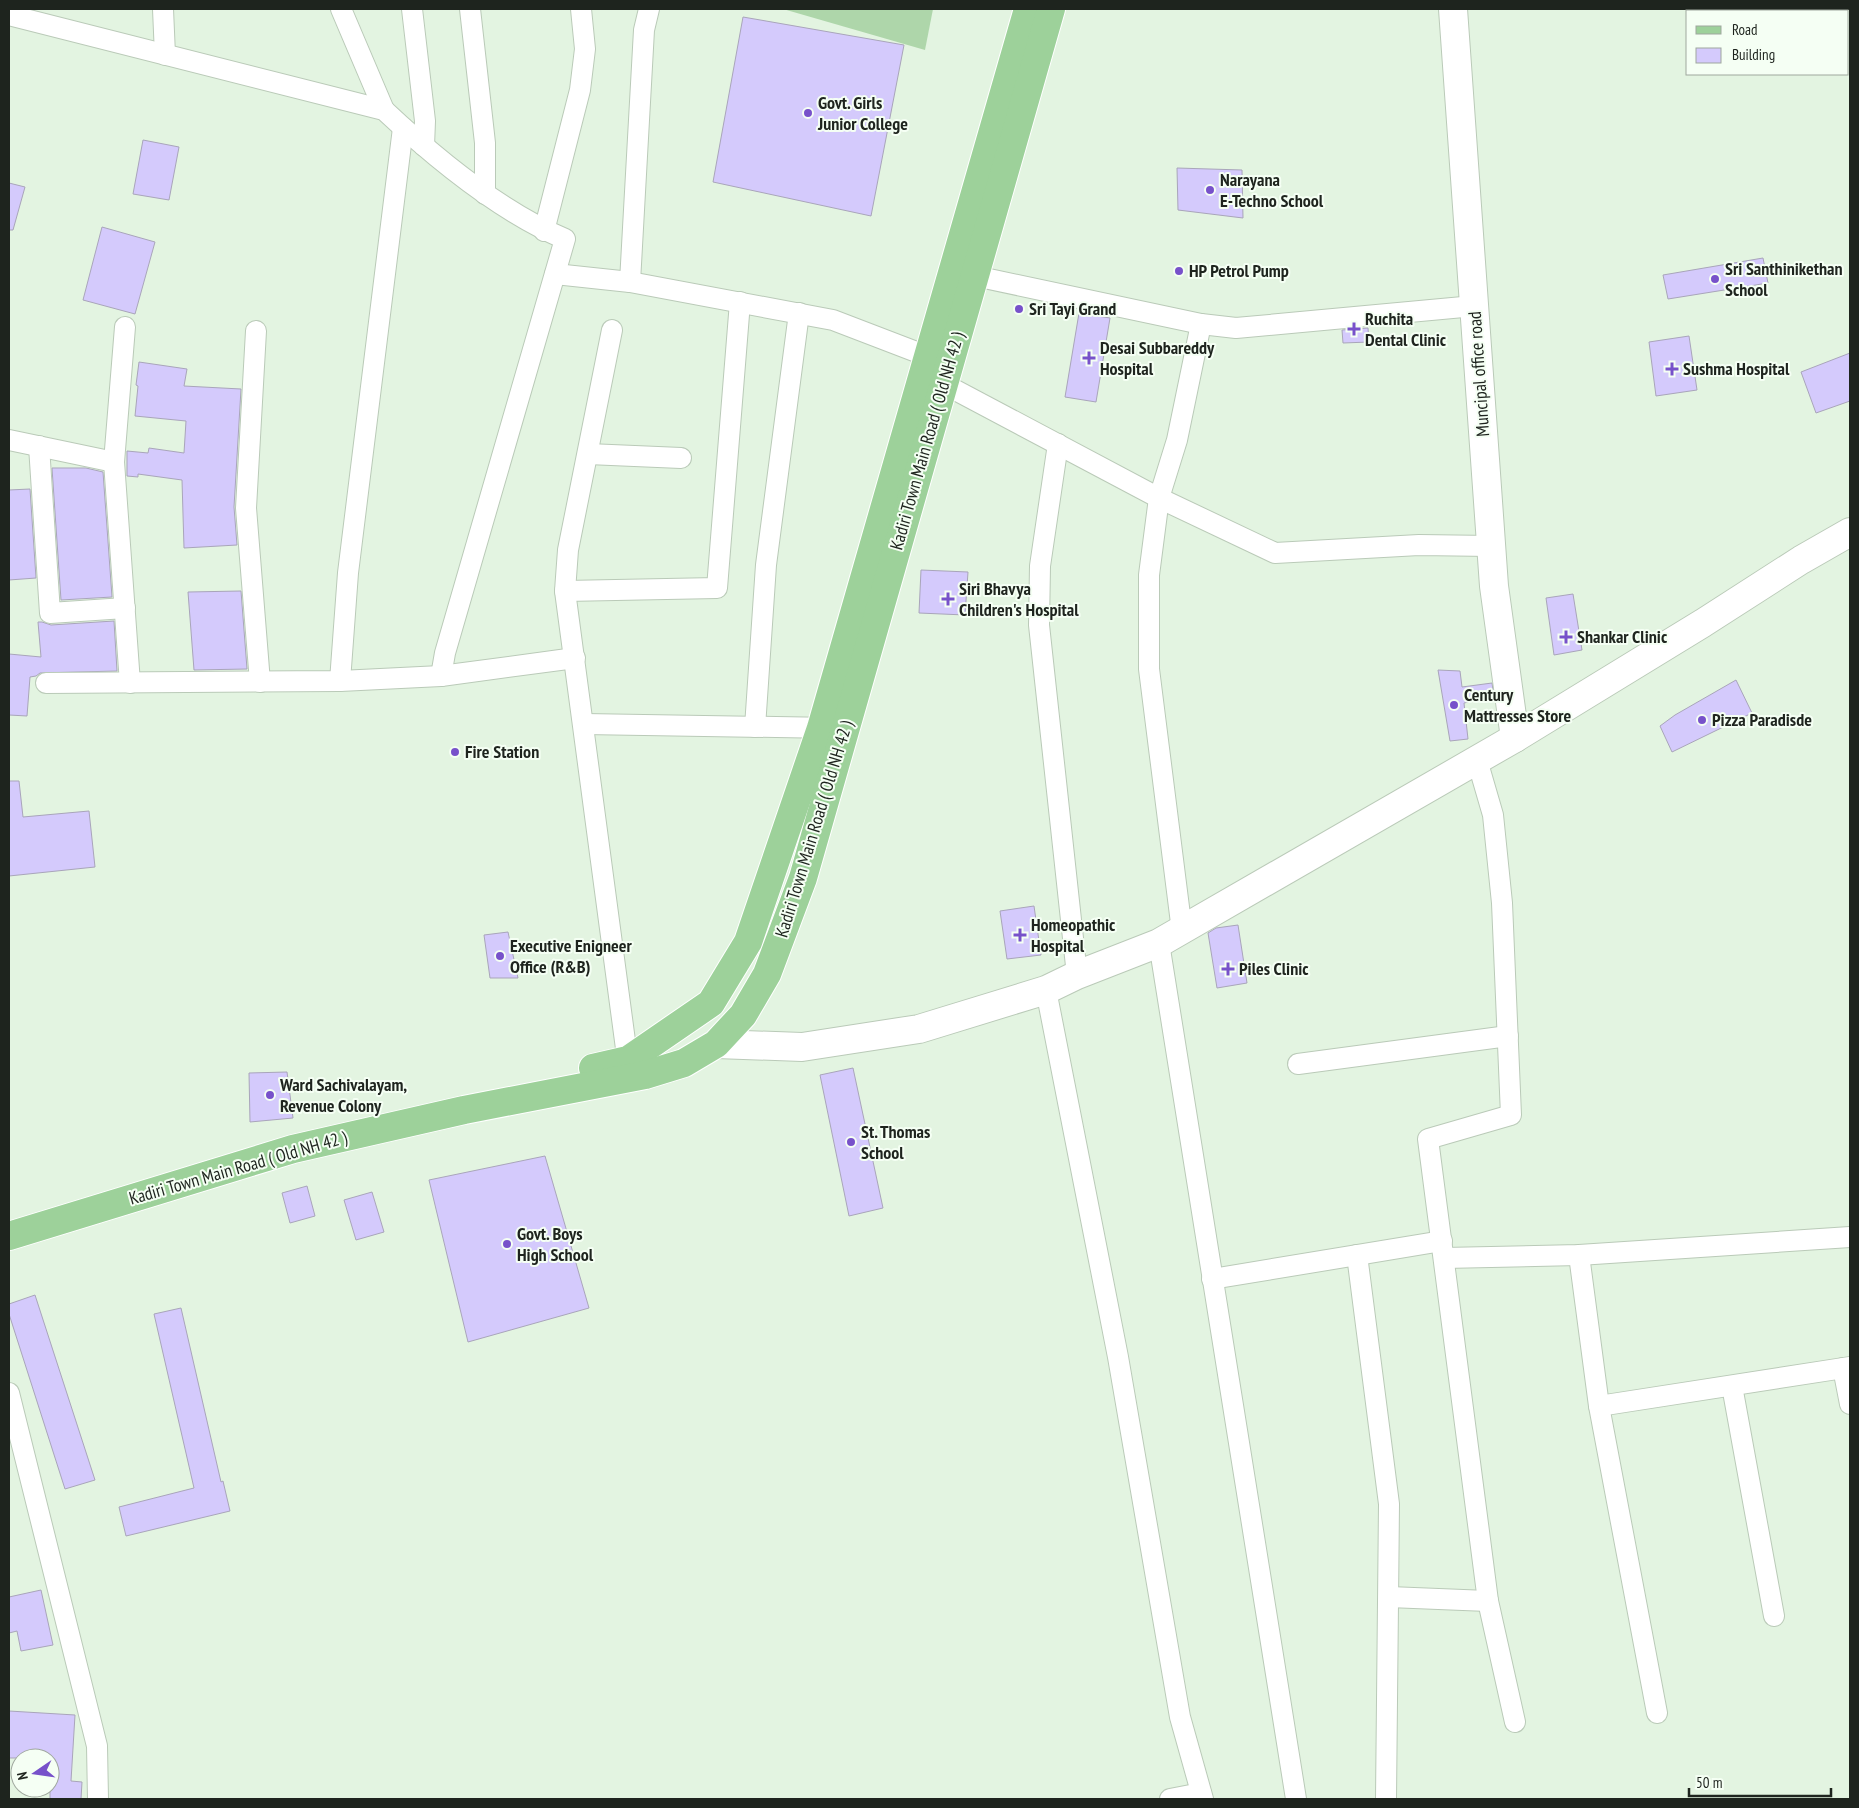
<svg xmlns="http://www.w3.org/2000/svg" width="1859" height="1808" font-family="'PT Sans Narrow',sans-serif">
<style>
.green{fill:#aed6aa}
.building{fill:#d4cafc;stroke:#a9a5ba}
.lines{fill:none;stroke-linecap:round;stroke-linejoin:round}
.street-casing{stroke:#bacab8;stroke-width:22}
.secondary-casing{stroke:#bacab8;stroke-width:30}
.primary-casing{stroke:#fff;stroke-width:30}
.street{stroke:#fff;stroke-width:20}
.secondary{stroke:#fff;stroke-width:28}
.primary{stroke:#9dd19a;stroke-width:28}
.poi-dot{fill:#7751ca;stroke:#f5fff4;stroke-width:2}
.labels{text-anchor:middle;stroke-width:4;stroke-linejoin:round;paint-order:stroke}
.poi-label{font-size:18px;font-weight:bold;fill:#1e241e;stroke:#f5fff4;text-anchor:start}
.street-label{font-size:18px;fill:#1e241e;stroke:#f5fff4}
</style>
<rect width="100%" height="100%" fill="#e3f4e1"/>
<path class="green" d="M783,9H933L925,50Z"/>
<g class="building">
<path d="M743,17L904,45L871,216L713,182Z"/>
<path d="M143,140L179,147L169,200L133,194Z"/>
<path d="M1177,168L1242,170L1243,218L1178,210Z"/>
<path d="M9,183L25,187L13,230H9Z"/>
<path d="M102,227L155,242L135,314L83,300Z"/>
<path d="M1763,258L1768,283L1668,299L1663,275Z"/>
<path d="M1079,313L1110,318L1096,402L1065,397Z"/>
<path d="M1368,328L1369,342L1343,343L1342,330Z"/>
<path d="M1689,336L1697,390L1656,396L1649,342Z"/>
<path d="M1850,353V401L1816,413L1801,372Z"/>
<path d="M139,362L187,369L184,386L241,389L234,507L237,545L184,548L182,480L138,474V477L127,476V451L148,453L149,448L184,453L186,421L135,416L138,386L136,385Z"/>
<path d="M52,468H86L103,472L112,597L61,600Z"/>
<path d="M30,489L36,578L9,580V490Z"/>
<path d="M921,570L968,572L965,615L919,613Z"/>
<path d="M241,591L247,669L194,670L188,592Z"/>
<path d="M1573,594L1582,650L1554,655L1546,598Z"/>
<path d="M114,621L117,671L40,673L36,676L30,677L27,716L9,715V654L41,657L38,622H42L51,625Z"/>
<path d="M1438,670L1460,671L1462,687L1492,683L1494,697L1464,703L1468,739L1450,741Z"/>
<path d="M1736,680L1752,713L1672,752L1660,726L1675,715Z"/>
<path d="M9,781H19L23,817L89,811L95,867L9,876Z"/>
<path d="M1034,906L1041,955L1007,959L1000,911Z"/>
<path d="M1238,925L1247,983L1217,988L1208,933L1216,928Z"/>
<path d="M508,932L518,978H490L484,935Z"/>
<path d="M853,1068L883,1208L849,1216L820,1075Z"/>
<path d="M287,1072L293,1118L250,1122L249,1073Z"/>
<path d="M545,1156L589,1308L468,1342L429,1180Z"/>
<path d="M307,1186L315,1216L290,1223L282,1193Z"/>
<path d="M372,1192L384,1232L356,1240L344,1200Z"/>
<path d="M35,1295L95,1480L65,1489L9,1314V1304Z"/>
<path d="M181,1308L221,1482L223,1481L230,1511L126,1536L119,1507L194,1488L154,1314Z"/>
<path d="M41,1590L53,1645L21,1651L17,1631L9,1633V1597Z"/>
<path d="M9,1711L75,1715L71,1781L82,1782L81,1799H50V1758H9Z"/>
</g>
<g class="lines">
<g class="street-casing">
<g id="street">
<path d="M163,9L165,55"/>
<path d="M341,9L384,110"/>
<path d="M412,9L425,121L424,146"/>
<path d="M470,9L485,143V194"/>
<path d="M9,15L384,110C434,157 501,212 565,239L445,653L441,676"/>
<path d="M544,231L580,90L585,49L581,9"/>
<path d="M555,274L630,282L833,320L940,361"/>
<path d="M975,276L1201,324L1236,328L1474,306"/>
<path d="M630,282L644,30L649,9"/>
<path d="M125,327L114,462L130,683"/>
<path d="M612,330L568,550L565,591L629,1071"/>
<path d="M256,331L246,508L260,682"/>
<path d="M944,384L1159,498L1275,553L1419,545L1491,546"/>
<path d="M9,440L114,462"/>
<path d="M1058,444L1040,566L1039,625L1077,975"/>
<path d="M39,446L50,613L125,608"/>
<path d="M588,454L681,458"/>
<path d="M565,591L717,588L740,302"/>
<path d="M340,681L348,573L403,128"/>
<path d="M46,683L340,681L441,676L575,658"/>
<path d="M584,724L833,728"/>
<path d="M755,727L766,565L799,313"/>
<path d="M1477,760L1493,815L1502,903L1511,1115L1428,1139L1488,1601L1515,1722"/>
<path d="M1182,931L1149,669V575L1159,498L1177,440L1201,324"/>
<path d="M1159,943L1296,1799"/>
<path d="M1046,990L1118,1357L1180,1717L1203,1799"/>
<path d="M1298,1064L1508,1036"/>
<path d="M1357,1255L1389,1504L1386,1799"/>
<path d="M1579,1255L1599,1406L1657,1713"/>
<path d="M1444,1258L1579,1255L1850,1237"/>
<path d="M1212,1279L1442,1241"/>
<path d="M1843,1368L1850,1404"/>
<path d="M1732,1386L1774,1616"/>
<path d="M9,1393L97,1746L98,1799"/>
<path d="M1599,1406L1850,1367"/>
<path d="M1389,1597L1488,1601"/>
<path d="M1170,1799L1201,1793"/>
</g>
</g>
<g class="secondary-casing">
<g id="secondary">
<path d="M1453,9L1494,586L1515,738"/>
<path d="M716,1044L802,1047L919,1029L1046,990L1077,975L1159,943L1515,738L1703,623L1801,560L1850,532"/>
</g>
</g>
<g class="primary-casing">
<g id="primary">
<path d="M593,1068L628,1060L711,1003L748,942L821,728L1028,9"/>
<path d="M9,1236L293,1149L464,1110L645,1075L684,1063L716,1044L743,1015L767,974L803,878L1051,9"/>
</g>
</g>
<use href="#street" class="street"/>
<use href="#secondary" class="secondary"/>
<use href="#primary" class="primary"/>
</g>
<g class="poi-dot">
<circle cx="808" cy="113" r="5"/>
<circle cx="1210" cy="190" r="5"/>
<circle cx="1179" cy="271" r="5"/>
<circle cx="1715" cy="279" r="5"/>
<circle cx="1019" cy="309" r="5"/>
<path d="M1351.5 321.5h5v5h5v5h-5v5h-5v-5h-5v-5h5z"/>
<path d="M1086.5 350.5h5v5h5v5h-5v5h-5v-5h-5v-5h5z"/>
<path d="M1669.5 361.5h5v5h5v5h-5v5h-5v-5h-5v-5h5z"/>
<path d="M945.5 591.5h5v5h5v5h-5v5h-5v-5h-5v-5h5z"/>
<path d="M1563.5 629.5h5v5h5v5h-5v5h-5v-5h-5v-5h5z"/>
<circle cx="1454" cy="705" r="5"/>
<circle cx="1702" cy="720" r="5"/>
<circle cx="455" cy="752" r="5"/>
<path d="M1017.5 927.5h5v5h5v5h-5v5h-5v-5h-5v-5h5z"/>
<circle cx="500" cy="956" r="5"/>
<path d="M1225.5 961.5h5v5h5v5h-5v5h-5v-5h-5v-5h5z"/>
<circle cx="270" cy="1095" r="5"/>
<circle cx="851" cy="1142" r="5"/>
<circle cx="507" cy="1244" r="5"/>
</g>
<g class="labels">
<g class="poi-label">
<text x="818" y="109">Govt. Girls<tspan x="818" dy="21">Junior College</tspan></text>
<text x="1220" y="186">Narayana<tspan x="1220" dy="21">E-Techno School</tspan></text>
<text x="1725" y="275">Sri Santhinikethan<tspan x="1725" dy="21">School</tspan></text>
<text x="1189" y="277">HP Petrol Pump</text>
<text x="1029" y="315">Sri Tayi Grand</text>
<text x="1365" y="325">Ruchita<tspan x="1365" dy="21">Dental Clinic</tspan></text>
<text x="1100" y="354">Desai Subbareddy<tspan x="1100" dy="21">Hospital</tspan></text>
<text x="1683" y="375">Sushma Hospital</text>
<text x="959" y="595">Siri Bhavya<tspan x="959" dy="21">Children's Hospital</tspan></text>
<text x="1577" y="643">Shankar Clinic</text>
<text x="1464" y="701">Century<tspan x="1464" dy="21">Mattresses Store</tspan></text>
<text x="1712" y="726">Pizza Paradisde</text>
<text x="465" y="758">Fire Station</text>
<text x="1031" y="931">Homeopathic<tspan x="1031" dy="21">Hospital</tspan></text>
<text x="510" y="952">Executive Enigneer<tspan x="510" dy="21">Office (R&amp;B)</tspan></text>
<text x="1239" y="975">Piles Clinic</text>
<text x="280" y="1091">Ward Sachivalayam,<tspan x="280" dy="21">Revenue Colony</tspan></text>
<text x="861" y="1138">St. Thomas<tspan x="861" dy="21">School</tspan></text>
<text x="517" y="1240">Govt. Boys<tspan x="517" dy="21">High School</tspan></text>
</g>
<g class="street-label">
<text transform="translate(1479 374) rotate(-94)" y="6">Muncipal office road</text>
<text transform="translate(927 441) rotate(-74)" y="6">Kadiri Town Main Road ( Old NH 42 )</text>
<text transform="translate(814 829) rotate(-73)" y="6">Kadiri Town Main Road ( Old NH 42 )</text>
<text transform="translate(238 1168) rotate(-16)" y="6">Kadiri Town Main Road ( Old NH 42 )</text>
</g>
</g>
<rect width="1859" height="1808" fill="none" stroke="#1e241e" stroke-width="20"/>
<rect x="1686" y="10" width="162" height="65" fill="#f5fff4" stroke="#9fa79e"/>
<rect x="1696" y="26" width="25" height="8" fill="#9dd19a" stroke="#9fa79e"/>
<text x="1732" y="35" font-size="15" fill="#1e241e">Road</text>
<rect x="1696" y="48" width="25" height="15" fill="#d4cafc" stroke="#9fa79e"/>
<text x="1732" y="60" font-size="15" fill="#1e241e">Building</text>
<g transform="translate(35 1773) rotate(257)"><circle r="24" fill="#f5fff4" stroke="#9fa79e"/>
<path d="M0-4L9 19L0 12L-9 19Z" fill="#7751ca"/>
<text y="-8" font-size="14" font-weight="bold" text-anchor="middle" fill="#1e241e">N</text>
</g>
<path d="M1689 1788v8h142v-8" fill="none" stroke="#1e241e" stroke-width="2.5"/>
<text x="1696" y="1788" font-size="15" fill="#1e241e" stroke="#f5fff4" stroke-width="4" paint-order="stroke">50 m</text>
</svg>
